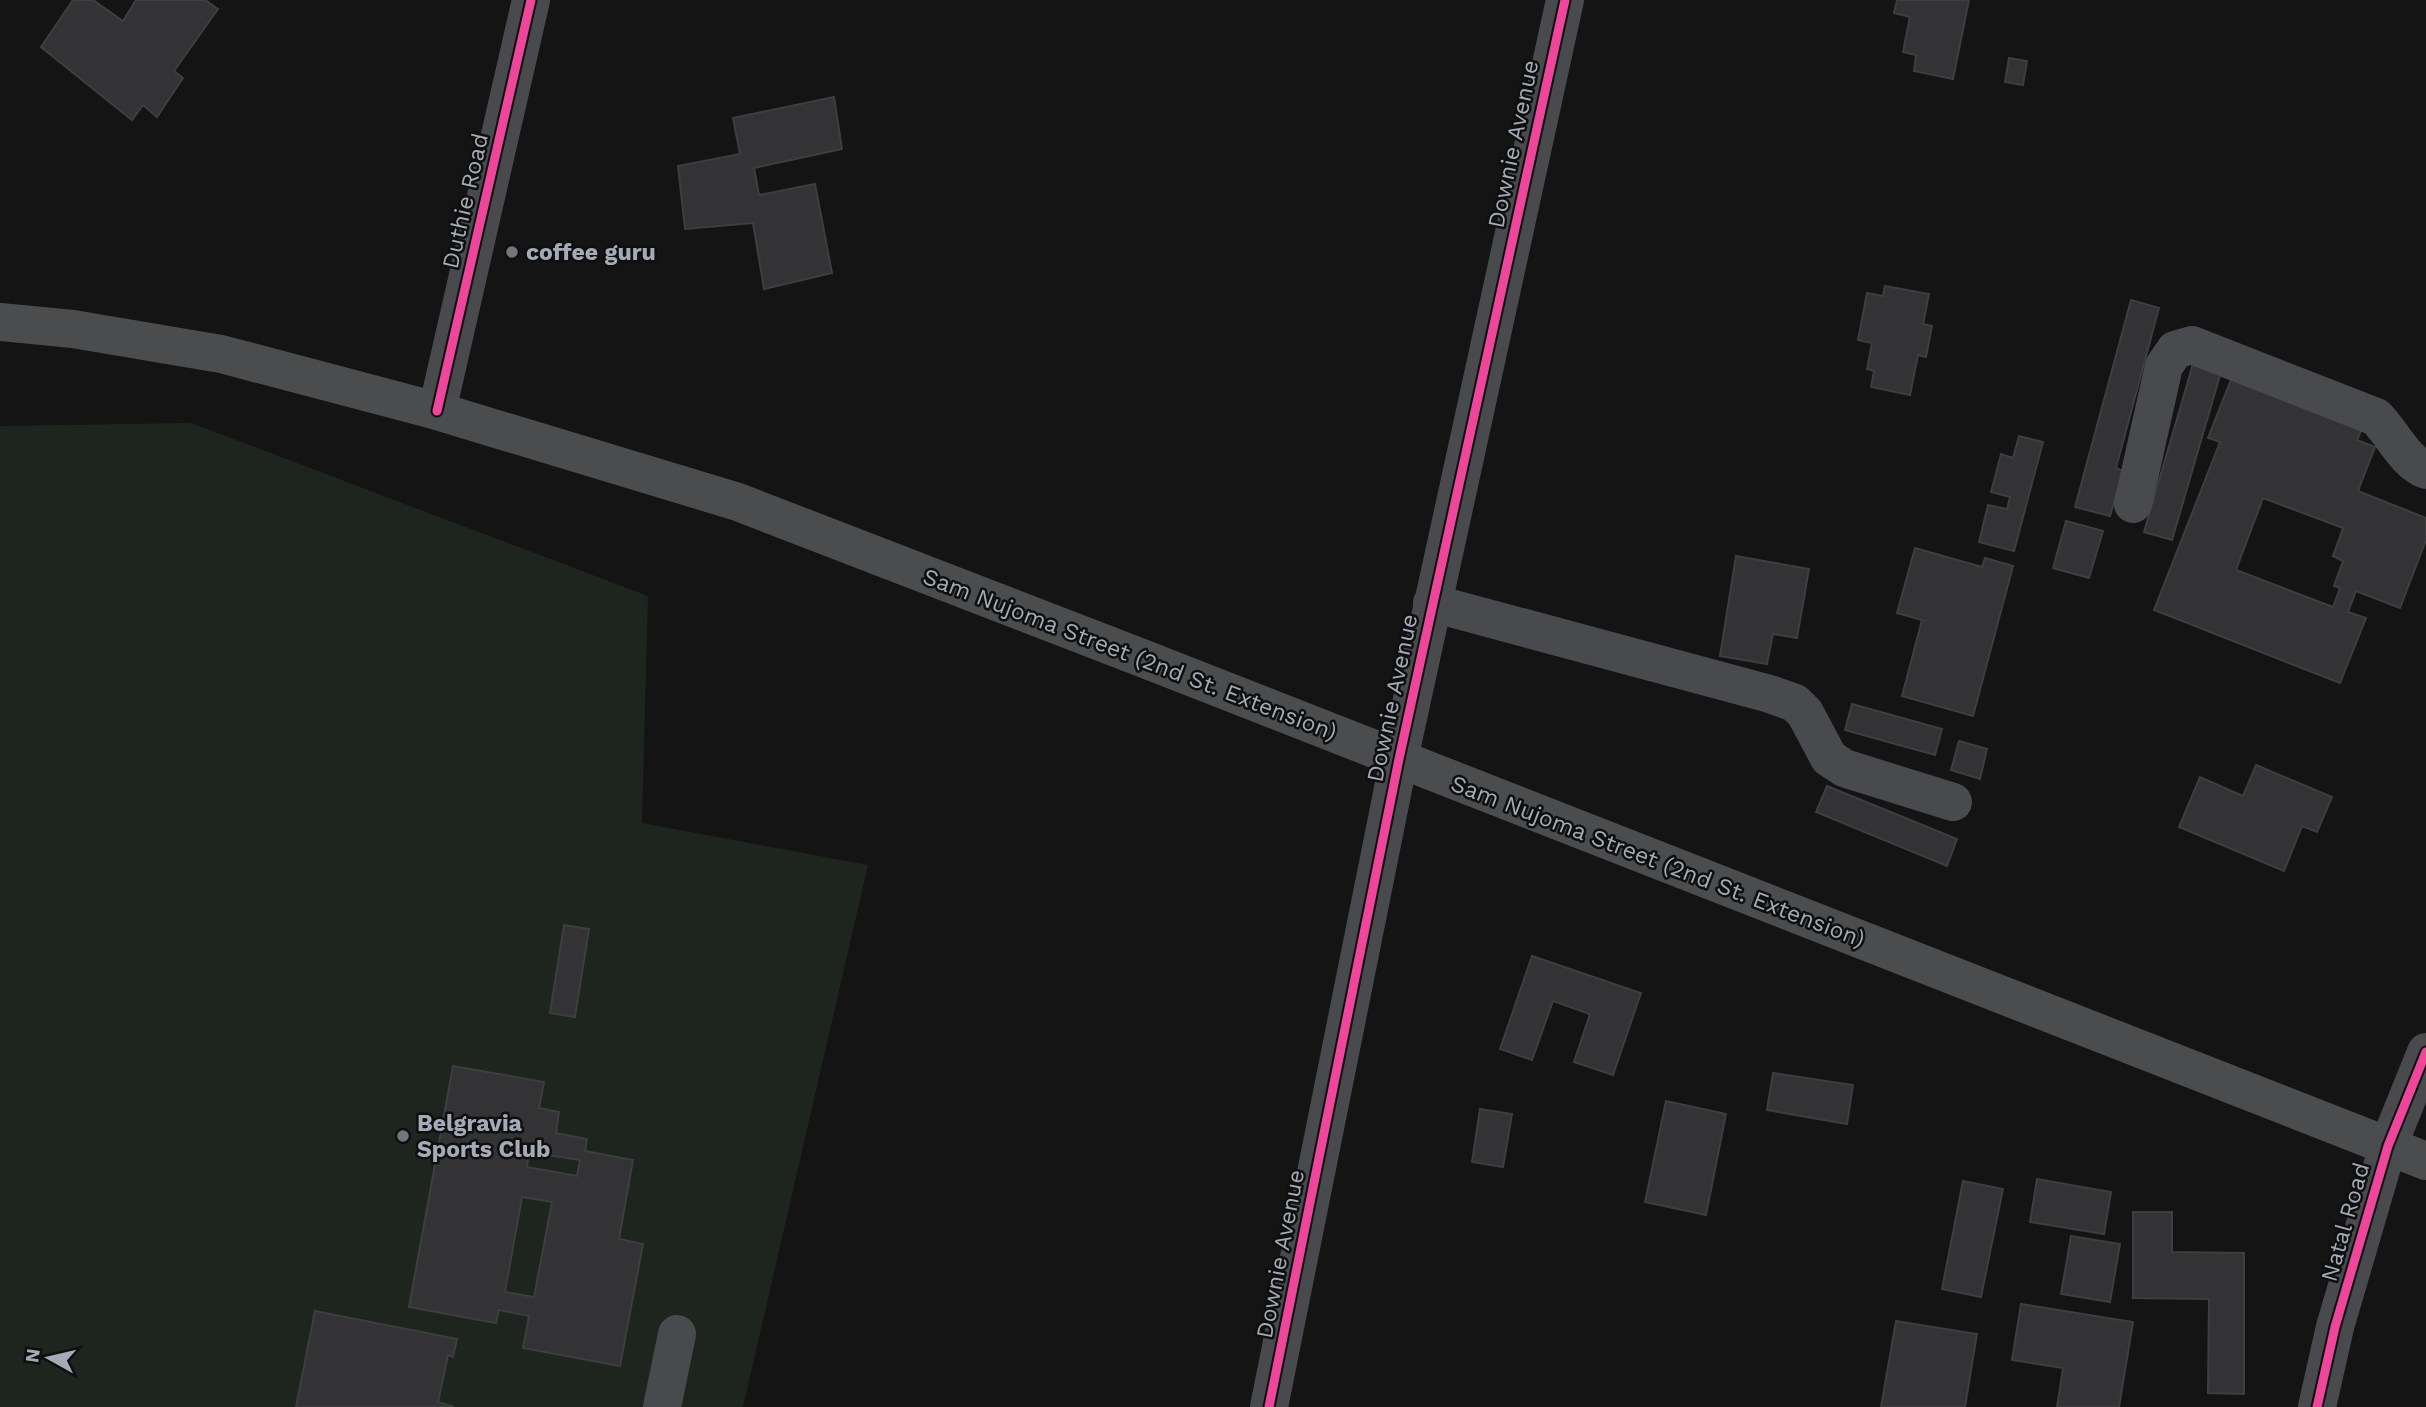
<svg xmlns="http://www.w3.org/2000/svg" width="2426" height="1407" font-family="'Work Sans',sans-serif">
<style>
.green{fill:#1e251e}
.building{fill:#333335;stroke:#3c3e40;stroke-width:2;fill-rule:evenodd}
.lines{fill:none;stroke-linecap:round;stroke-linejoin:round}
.minor{stroke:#484a4d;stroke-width:38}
.highway{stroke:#4b4c4e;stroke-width:38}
.cycleway-casing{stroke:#0f0f10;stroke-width:13}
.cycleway{stroke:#ed469a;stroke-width:9}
.poi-dot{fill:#72767d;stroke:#0f0f10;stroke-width:2.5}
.labels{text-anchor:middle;stroke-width:5;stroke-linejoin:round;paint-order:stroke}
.street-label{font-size:23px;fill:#a5abb6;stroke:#0f0f10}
.poi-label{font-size:23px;font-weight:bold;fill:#a5abb6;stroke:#0f0f10;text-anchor:start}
</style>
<rect width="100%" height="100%" fill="#141414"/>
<path class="green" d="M191,423L648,596L642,823L868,865L743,1407H0V426Z"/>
<g class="building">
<path d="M73,0H93L123,21L136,0H205L218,9L174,71L183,78L157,117L143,105L132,120L41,47Z"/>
<path d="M1897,0H1969L1953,79L1914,71L1916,55L1903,52L1910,17L1894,13Z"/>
<path d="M2009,58L2027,61L2023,85L2005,82Z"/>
<path d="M834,97L842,149L754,168L759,195L815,184L832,273L764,289L753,223L685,229L678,166L740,154L733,118Z"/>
<path d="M1885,286L1929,294L1923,324L1932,326L1926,357L1918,355L1910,395L1871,387L1874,371L1867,369L1872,343L1858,340L1867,293L1883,296Z"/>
<path d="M2131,300L2159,308L2116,468L2123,471L2110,516L2075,507Z"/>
<path d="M2193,364L2221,372L2172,540L2144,532Z"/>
<path d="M2234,372L2364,424L2357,440L2375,447L2358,491L2426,518V540L2400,608L2356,591L2348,612L2366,618L2340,683L2154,610L2220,442L2208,438ZM2263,498L2343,528L2333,556L2343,561L2334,586L2340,588L2333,607L2236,570Z"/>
<path d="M2019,436L2043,442L2014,551L1979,542L1988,505L2007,509L2010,497L1991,492L2001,454L2013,458Z"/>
<path d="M2066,521L2103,531L2089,578L2053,568Z"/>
<path d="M1915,548L1982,567L1985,558L2013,566L1973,716L1902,696L1922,620L1897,613Z"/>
<path d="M1736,556L1809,569L1797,638L1773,634L1767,664L1720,656Z"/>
<path d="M1852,704L1942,729L1935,755L1845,730Z"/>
<path d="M1959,741L1987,749L1980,779L1951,770Z"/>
<path d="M2256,765L2332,797L2317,832L2302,826L2284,871L2179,827L2200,777L2243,796Z"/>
<path d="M1827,786L1957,839L1947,866L1816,812Z"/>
<path d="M564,925L589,929L575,1017L550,1013Z"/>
<path d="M1532,956L1641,993L1613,1075L1574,1062L1590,1014L1553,1001L1532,1060L1500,1049Z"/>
<path d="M453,1066L544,1082L539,1108L559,1112L556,1133L587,1139L585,1151L633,1160L619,1239L643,1244L620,1366L523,1348L529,1316L499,1310L496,1323L409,1307ZM529,1152L580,1160L577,1176L527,1167ZM522,1197L552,1202L534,1297L505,1292Z"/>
<path d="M1773,1073L1853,1085L1847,1124L1767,1110Z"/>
<path d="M1666,1101L1726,1114L1706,1215L1645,1202Z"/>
<path d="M1480,1109L1512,1114L1503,1167L1472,1162Z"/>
<path d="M2037,1179L2111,1192L2104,1234L2030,1222Z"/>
<path d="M1963,1181L2003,1189L1981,1297L1942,1289Z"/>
<path d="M2133,1212H2172V1252L2244,1253V1394L2208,1393L2209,1299L2133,1298Z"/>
<path d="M2071,1236L2120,1244L2110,1302L2061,1294Z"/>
<path d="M2021,1304L2133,1322L2119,1407H2057L2063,1368L2012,1360Z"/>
<path d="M315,1311L457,1339L453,1357L448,1355L438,1402L454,1407H296Z"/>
<path d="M1896,1321L1977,1334L1965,1407H1881Z"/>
</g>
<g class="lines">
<g class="minor">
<path d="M437,411L531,0"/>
<path d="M2133,504L2164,366L2175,350L2192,345L2376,417C2393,434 2404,461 2426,470"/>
<path d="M1432,603L1770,694L1795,703L1805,713L1829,758L1844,768L1953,802"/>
<path d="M662,1407L677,1334"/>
<path d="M1269,1407L1399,759L1565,0"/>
<path d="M2317,1407L2335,1327L2388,1146L2426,1052"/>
</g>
<path class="highway" d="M0,322L73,329L221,354L437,411L738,502L1142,658L2426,1161"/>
<g class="cycleway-casing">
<g id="cycleway">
<path d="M437,411L531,0"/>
<path d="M1269,1407L1399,759L1565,0"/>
<path d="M2317,1407L2335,1327L2388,1146L2426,1052"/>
</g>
</g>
<use href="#cycleway" class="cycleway"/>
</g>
<g class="poi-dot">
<circle cx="512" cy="252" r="7"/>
<circle cx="403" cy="1136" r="7"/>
</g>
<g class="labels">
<g class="street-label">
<text transform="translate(1513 144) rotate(-78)" y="8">Downie Avenue</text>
<text transform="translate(465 201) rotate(-77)" y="8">Duthie Road</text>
<text transform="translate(1130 654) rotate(21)" y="8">Sam Nujoma Street (2nd St. Extension)</text>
<text transform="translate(1392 698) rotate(-78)" y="8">Downie Avenue</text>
<text transform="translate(1658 861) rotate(21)" y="8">Sam Nujoma Street (2nd St. Extension)</text>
<text transform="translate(2345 1222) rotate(-74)" y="8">Natal Road</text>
<text transform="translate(1280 1254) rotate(-79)" y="8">Downie Avenue</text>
</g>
<g class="poi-label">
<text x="526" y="260">coffee guru</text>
<text x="417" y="1131">Belgravia<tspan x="417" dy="26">Sports Club</tspan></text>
</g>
</g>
<g transform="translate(49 1358) rotate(278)" stroke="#0f0f10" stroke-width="5" paint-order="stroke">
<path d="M0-5L12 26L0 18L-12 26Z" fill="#a5abb6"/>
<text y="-10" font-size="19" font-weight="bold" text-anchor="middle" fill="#a5abb6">N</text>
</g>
</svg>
